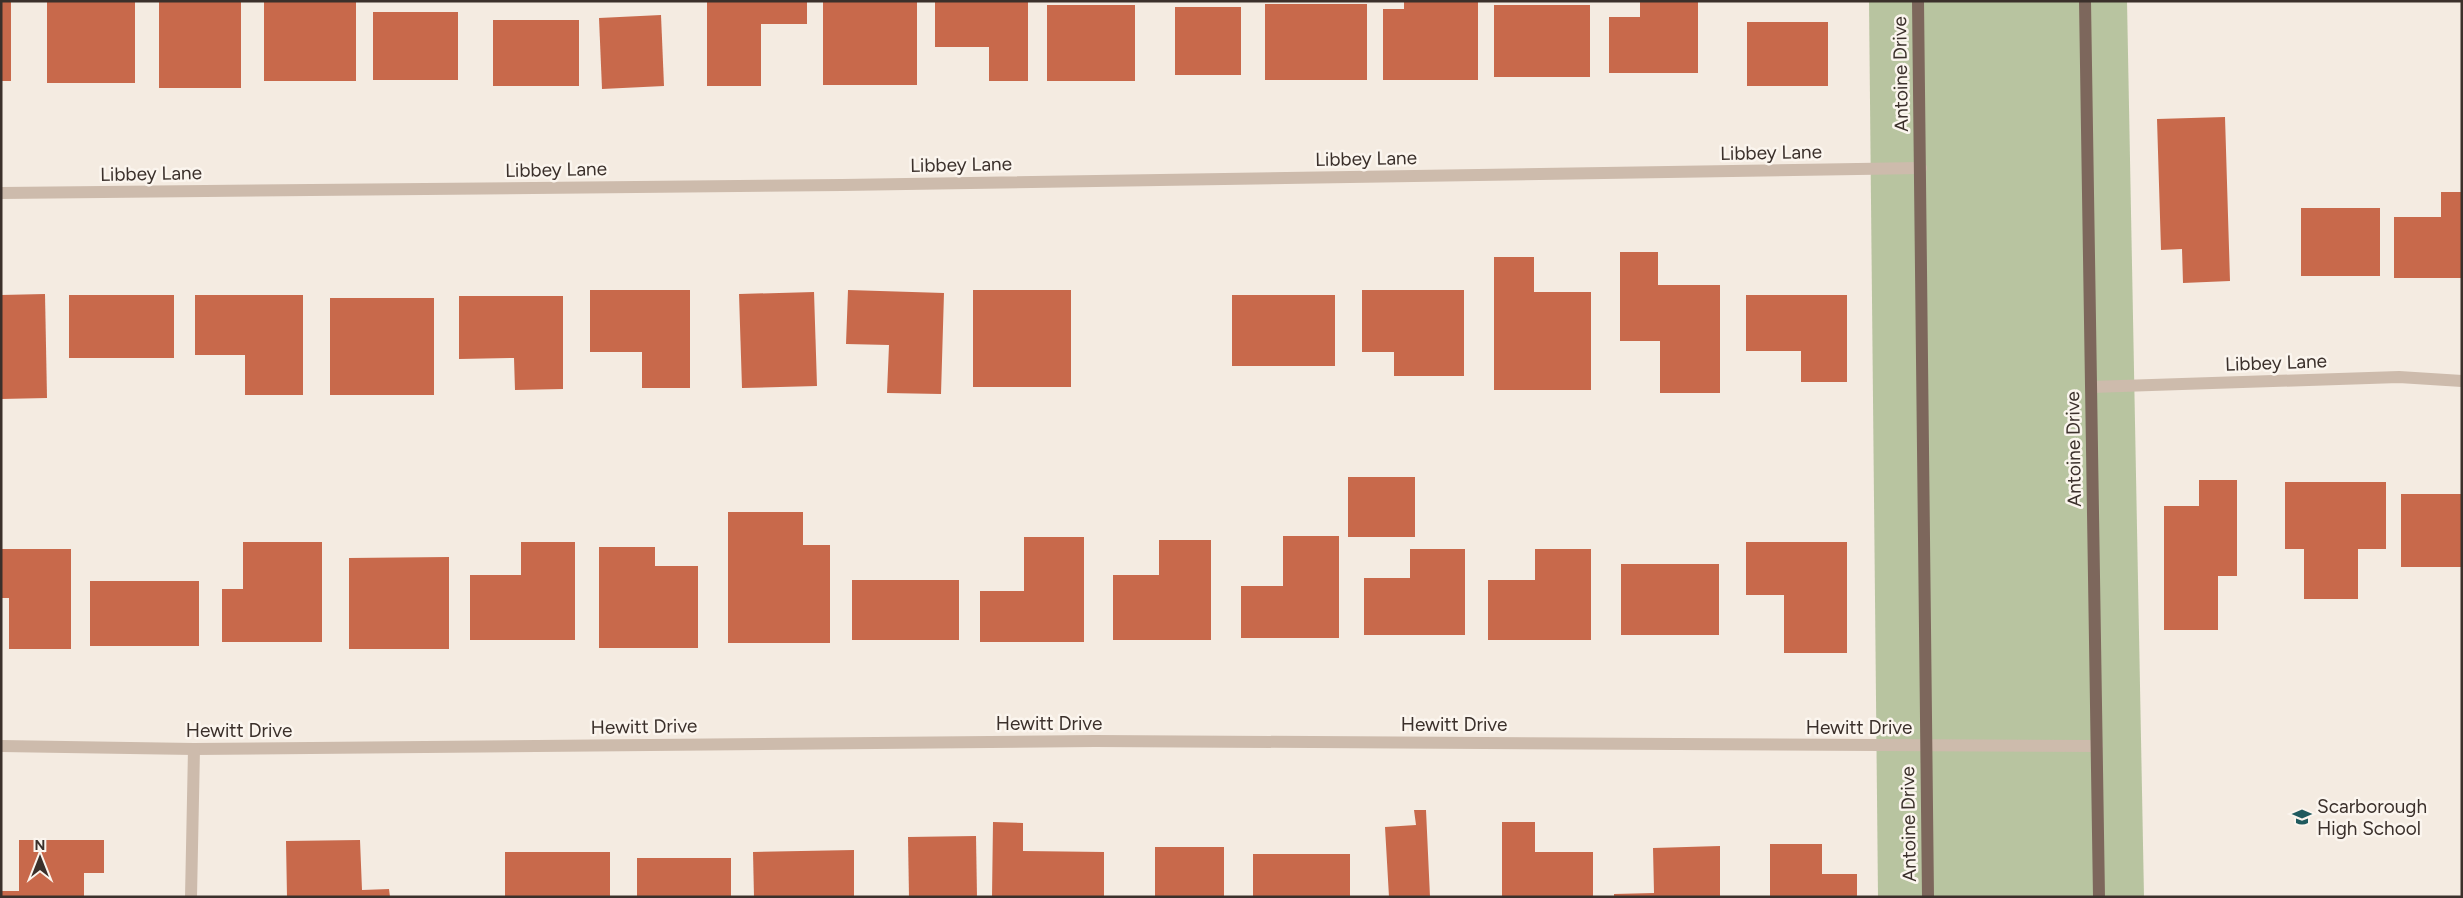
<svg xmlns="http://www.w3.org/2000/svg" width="2463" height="898" font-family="Figtree,sans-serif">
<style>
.green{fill:#b8c4a0}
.building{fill:#c8694b}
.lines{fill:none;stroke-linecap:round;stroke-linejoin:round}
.minor{stroke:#cdbbac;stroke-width:12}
.major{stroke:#7d675c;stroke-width:12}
.labels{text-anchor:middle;stroke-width:5;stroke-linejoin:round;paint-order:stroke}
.street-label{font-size:19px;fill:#3b302b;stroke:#fbf5ee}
.poi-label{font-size:19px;fill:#3b302b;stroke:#fbf5ee;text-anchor:start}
</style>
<rect width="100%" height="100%" fill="#f4ebe1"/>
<path class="green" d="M1869,1H2127L2144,897H1878Z"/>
<g class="building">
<rect x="1" y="1" width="10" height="80"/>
<rect x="47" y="1" width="88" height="82"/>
<rect x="159" y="1" width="82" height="87"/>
<rect x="264" y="1" width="92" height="80"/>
<path d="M707,1H807V24H761V86H707Z"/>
<rect x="823" y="1" width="94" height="84"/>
<path d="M935,1H1028V81H989V47H935Z"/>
<path d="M1404,1H1478V80H1383V9H1404Z"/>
<path d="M1640,1H1698V73H1609V17H1640Z"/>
<rect x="1265" y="4" width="102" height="76"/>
<rect x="1047" y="5" width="88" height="76"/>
<rect x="1494" y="5" width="96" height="72"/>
<rect x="1175" y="7" width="66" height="68"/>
<rect x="373" y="12" width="85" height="68"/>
<path d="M661,15L664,86L602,89L599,18Z"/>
<rect x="493" y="20" width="86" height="66"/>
<rect x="1747" y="22" width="81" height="64"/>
<path d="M2225,117L2230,281L2183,283L2182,249L2161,250L2157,119Z"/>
<path d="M2441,192H2462V278H2394V217H2441Z"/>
<rect x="2301" y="208" width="79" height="68"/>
<path d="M1620,252H1658V285H1720V393H1660V341H1620Z"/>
<path d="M1494,257H1534V292H1591V390H1494Z"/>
<path d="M590,290H690V388H642V352H590Z"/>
<path d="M848,290L944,293L941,394L887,393L889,345L846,344Z"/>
<rect x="973" y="290" width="98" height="97"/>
<path d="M1362,290H1464V376H1394V352H1362Z"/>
<path d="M814,292L817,386L742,388L739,294Z"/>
<path d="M45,294L47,398L1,399V295Z"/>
<rect x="69" y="295" width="105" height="63"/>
<path d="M195,295H303V395H245V355H195Z"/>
<rect x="1232" y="295" width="103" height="71"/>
<path d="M1746,295H1847V382H1801V351H1746Z"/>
<path d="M459,296H563V389L515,390L514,358L459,359Z"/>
<rect x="330" y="298" width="104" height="97"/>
<rect x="1348" y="477" width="67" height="60"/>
<path d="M2199,480H2237V576H2218V630H2164V506H2199Z"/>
<path d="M2285,482H2386V549H2358V599H2304V549H2285Z"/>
<rect x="2401" y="494" width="61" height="73"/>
<path d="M728,512H803V545H830V643H728Z"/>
<path d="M1283,536H1339V638H1241V586H1283Z"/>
<path d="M1024,537H1084V642H980V591H1024Z"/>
<path d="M1159,540H1211V640H1113V575H1159Z"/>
<path d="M243,542H322V642H222V589H243Z"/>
<path d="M521,542H575V640H470V575H521Z"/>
<path d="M1746,542H1847V653H1784V595H1746Z"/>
<path d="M599,547H655V566H698V648H599Z"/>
<path d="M1,549H71V649H9V598H1Z"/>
<path d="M1410,549H1465V635H1364V578H1410Z"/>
<path d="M1535,549H1591V640H1488V580H1535Z"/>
<path d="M449,557V649H349V558Z"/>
<rect x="1621" y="564" width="98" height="71"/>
<rect x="852" y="580" width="107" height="60"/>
<rect x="90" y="581" width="109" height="65"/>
<path d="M1414,810H1426L1430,897H1389L1385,827L1416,825Z"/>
<path d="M993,822L1023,823V851L1104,852V897H992Z"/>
<path d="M1502,822H1535V852H1593V897H1502Z"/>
<path d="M976,836L977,897H909L908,837Z"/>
<path d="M19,840H104V873H84V897H1V891H19Z"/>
<path d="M360,840L362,890L389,889L390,897H287L286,841Z"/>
<path d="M1770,844H1822V874H1857V897H1770Z"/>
<path d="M1720,846V897H1614V894L1654,893L1653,848Z"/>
<rect x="1155" y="847" width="69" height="50"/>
<path d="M854,850V897H754L753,852Z"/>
<rect x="505" y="852" width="105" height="45"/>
<rect x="1253" y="854" width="97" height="43"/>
<rect x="637" y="858" width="94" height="39"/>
</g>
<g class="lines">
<g class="minor">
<path d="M1,193L842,185L1921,168"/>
<path d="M2091,387L2399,377L2462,381"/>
<path d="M1,746L194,749L1095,741L2097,746"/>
<path d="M191,897L194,749"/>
</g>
<g class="major">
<path d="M1918,1L1928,897"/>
<path d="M2085,1L2099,897"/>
</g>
</g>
<defs>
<g id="school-bare" transform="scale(1.5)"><path d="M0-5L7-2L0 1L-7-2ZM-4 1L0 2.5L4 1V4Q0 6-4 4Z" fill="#1f5a5e" stroke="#fbf5ee" stroke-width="2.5" paint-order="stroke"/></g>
</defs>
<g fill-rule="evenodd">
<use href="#school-bare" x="2302" y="817"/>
</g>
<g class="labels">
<g class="street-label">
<text transform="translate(1900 74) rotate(-91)" y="7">Antoine Drive</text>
<text transform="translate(1771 152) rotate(-1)" y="7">Libbey Lane</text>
<text transform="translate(1366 158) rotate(-1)" y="7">Libbey Lane</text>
<text transform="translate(961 164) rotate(-1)" y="7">Libbey Lane</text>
<text transform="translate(556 169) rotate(-1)" y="7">Libbey Lane</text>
<text transform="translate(151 173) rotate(-1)" y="7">Libbey Lane</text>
<text transform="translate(2276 362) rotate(-2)" y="7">Libbey Lane</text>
<text transform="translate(2073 449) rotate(-91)" y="7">Antoine Drive</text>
<text x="1049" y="730">Hewitt Drive</text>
<text x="1454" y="731">Hewitt Drive</text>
<text transform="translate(644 726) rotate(-1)" y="7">Hewitt Drive</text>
<text x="1859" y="734">Hewitt Drive</text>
<text x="239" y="737">Hewitt Drive</text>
<text transform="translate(1908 824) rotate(-91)" y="7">Antoine Drive</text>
</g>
<g class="poi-label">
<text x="2317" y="813">Scarborough<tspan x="2317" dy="22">High School</tspan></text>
</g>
</g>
<rect width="2463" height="898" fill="none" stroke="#3b302b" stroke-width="5"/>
<g transform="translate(40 858)" stroke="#fbf5ee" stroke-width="4" paint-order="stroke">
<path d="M0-4L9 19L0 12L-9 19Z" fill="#3b302b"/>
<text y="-8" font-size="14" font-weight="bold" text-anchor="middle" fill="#3b302b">N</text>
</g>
</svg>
